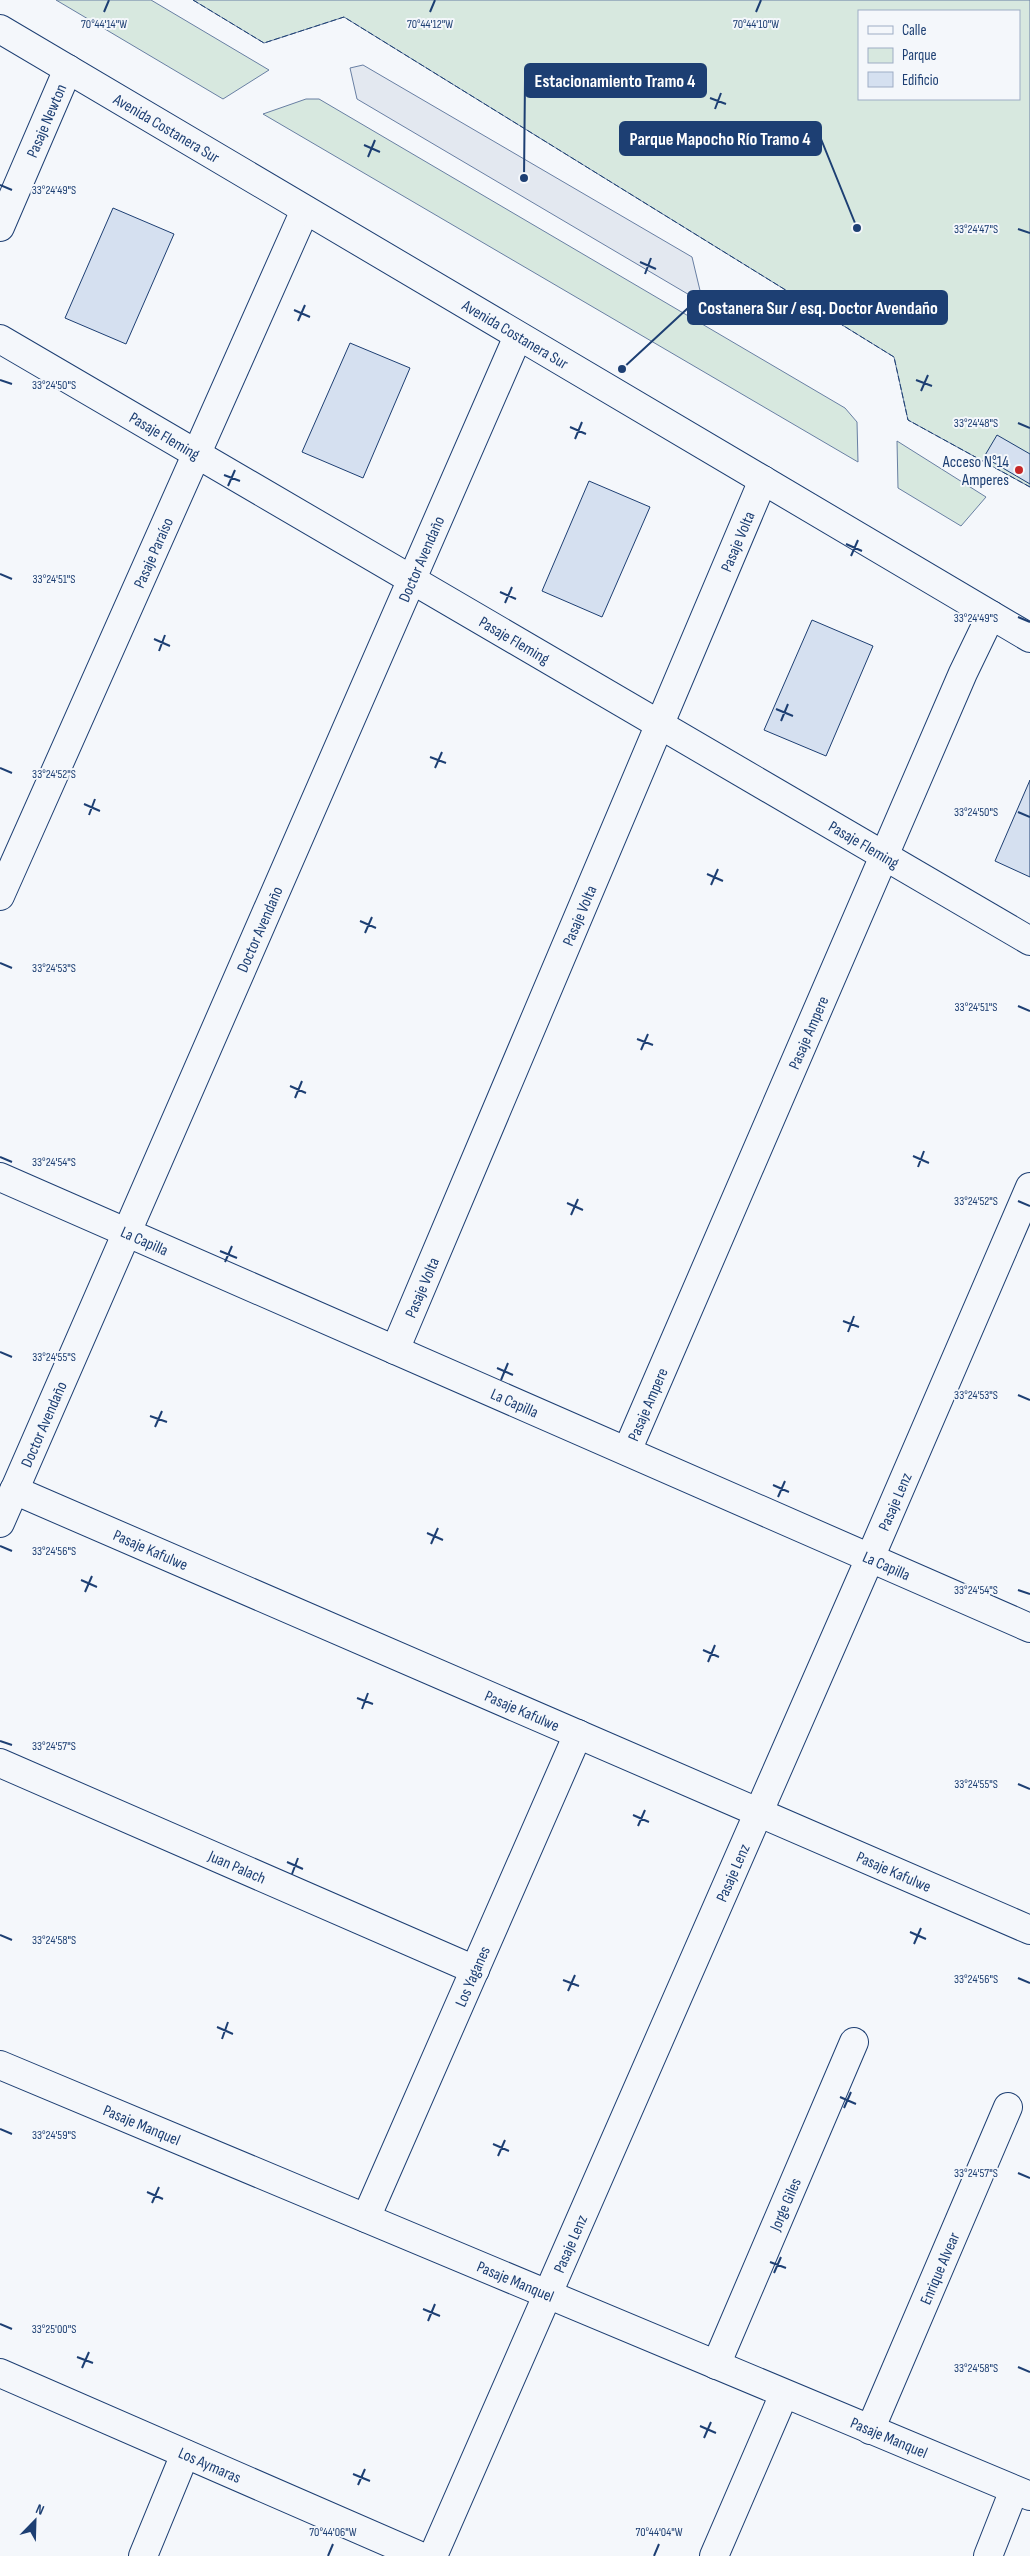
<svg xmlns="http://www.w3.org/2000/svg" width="1030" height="2556" font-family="'Sofia Sans Condensed',sans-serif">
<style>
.green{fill:#d7e8df;stroke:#687fa3;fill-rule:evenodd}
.parking{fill:#e3e8f0;stroke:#687fa3}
.building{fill:#d5e0f0;stroke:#1d3f73}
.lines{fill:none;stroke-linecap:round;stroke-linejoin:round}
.street-casing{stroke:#1d3f73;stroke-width:30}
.secondary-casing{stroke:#1d3f73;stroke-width:30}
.street{stroke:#f4f7fb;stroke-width:28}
.secondary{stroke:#f4f7fb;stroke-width:28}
.fence{stroke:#1d3f73;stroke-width:1;stroke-dasharray:6 2.5;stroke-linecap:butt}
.ticks{fill:none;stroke:#1d3f73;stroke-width:2}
.poi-dot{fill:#c62828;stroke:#f4f7fb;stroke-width:2}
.labels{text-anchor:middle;stroke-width:4;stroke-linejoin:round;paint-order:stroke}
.street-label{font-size:16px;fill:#1d3f73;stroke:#f4f7fb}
.poi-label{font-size:16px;fill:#1d3f73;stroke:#f4f7fb;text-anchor:end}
.ticks-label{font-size:12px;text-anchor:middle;fill:#1d3f73;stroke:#f4f7fb;stroke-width:4;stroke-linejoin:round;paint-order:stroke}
.leader{fill:none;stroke:#1d3f73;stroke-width:2}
.callout-dot{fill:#1d3f73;stroke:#f4f7fb;stroke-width:2}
.callout{fill:#1d3f73;stroke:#1d3f73;stroke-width:2}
.callout-label{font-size:18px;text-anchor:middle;font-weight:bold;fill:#fff}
</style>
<rect width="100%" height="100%" fill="#f4f7fb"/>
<g class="green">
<path d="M56,0H151L269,70L223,99Z"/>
<path d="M193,0H1030V487L908,420L894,357L344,17L264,43ZM859,11H1019V99H859Z"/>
<path d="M306,99H319L845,408L857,422L858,462L263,114Z"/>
<path d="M897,441L986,497L961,526L898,488Z"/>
</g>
<path class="parking" d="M363,65L692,257L703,303L357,99L350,68Z"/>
<g class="building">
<path d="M113,208L174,234L126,344L65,318Z"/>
<path d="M350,343L410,368L363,478L302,452Z"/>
<path d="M997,435L1030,454V484L984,457Z"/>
<path d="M589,481L650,507L602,617L542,591Z"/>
<path d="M812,620L873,646L826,756L764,730Z"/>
<path d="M1030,780V877L995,861Z"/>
</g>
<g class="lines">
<g class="street-casing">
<g id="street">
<path id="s1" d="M0,227L68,69"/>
<path id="s2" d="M0,339L1030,941"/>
<path id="s3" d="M0,896L305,210"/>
<path id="s4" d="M395,1350L763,480"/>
<path id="s5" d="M627,1451L963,673L991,615"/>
<path id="s6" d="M14,1490L1030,1930"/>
<path id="s7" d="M0,1523L518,336"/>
<path id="s8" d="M0,1763L475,1970"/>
<path id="s9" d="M0,2065L1030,2496"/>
<path id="s10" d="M366,2218L578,1734"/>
<path id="s11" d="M716,2365L854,2042"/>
<path id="s12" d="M0,2373L420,2556"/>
<path id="s13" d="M870,2430L1008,2107"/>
<path d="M143,2556L185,2454"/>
<path id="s14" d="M433,2556L870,1558L1030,1187"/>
<path d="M714,2556L784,2394"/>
<path d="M988,2556L1014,2490"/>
</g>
</g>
<g class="secondary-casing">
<g id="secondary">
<path id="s15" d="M0,29L1030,638"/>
<path id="s16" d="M0,1177L1030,1628"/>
</g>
</g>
<use href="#street" class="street"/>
<use href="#secondary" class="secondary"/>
<path class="fence" d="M193,0L264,43L344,17L894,357L908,420L1030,487"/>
</g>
<path class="ticks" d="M104,12L109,0M430,12L435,0M756,12L761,0M710,98L726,104M715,109L721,93M364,145L380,152M368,157L375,140M0,185L12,190M1018,229L1030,233M640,262L656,269M645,274L651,258M294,310L310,317M298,321L305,305M0,380L12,384M916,380L932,386M921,391L928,375M1018,423L1030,428M570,427L586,434M575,439L582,422M224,475L240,481M228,486L235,470M846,544L862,551M851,556L858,540M0,574L12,579M500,592L516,599M505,603L512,587M1018,617L1030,622M154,639L170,646M159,651L165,635M776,709L793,716M781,721L788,704M430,757L446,763M0,768L12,773M435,768L442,752M84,804L100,811M1018,812L1030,817M89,815L95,799M707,874L723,881M711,885L718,869M360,921L376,928M365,933L372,917M0,963L12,968M1018,1006L1030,1011M637,1039L653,1045M641,1050L648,1034M290,1086L306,1093M295,1098L302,1081M913,1156L929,1163M0,1157L12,1162M918,1167L924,1151M1018,1201L1030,1206M567,1203L583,1210M571,1215L578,1199M220,1251L237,1258M225,1262L232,1246M843,1321L859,1327M848,1332L854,1316M0,1352L12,1357M497,1368L513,1375M501,1380L508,1363M1018,1395L1030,1400M150,1416L167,1422M155,1427L162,1411M773,1485L789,1492M778,1497L785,1481M427,1533L443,1540M431,1544L438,1528M0,1546L12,1551M81,1580L97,1587M1018,1590L1030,1594M85,1592L92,1576M703,1650L719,1657M708,1662L715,1645M357,1698L373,1704M362,1709L368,1693M0,1741L12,1745M1018,1784L1030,1789M633,1815L649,1822M638,1826L645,1810M287,1862L303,1869M292,1874L298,1858M910,1932L926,1939M0,1935L12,1940M914,1944L921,1928M1018,1978L1030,1983M563,1980L579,1986M568,1991L575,1975M217,2027L233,2034M222,2039L228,2022M840,2097L856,2104M844,2108L851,2092M0,2129L12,2134M493,2144L509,2151M498,2156L505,2140M1018,2173L1030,2178M147,2192L163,2199M152,2203L159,2187M770,2262L786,2268M774,2273L781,2257M423,2309L440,2316M428,2321L435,2304M0,2324L12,2329M77,2357L93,2363M1018,2367L1030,2372M82,2368L89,2352M700,2426L716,2433M704,2438L711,2422M353,2474L370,2481M358,2485L365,2469M328,2556L333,2544M654,2556L659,2544"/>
<circle class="poi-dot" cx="1019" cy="470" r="5"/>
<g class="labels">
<g class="street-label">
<text dy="6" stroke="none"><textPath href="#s1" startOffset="116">Pasaje Newton</textPath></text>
<text dy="6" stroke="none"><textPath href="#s15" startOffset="194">Avenida Costanera Sur</textPath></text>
<text dy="6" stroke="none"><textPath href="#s15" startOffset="599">Avenida Costanera Sur</textPath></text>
<text dy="6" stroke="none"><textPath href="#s2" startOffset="191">Pasaje Fleming</textPath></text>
<text dy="6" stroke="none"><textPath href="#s4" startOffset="878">Pasaje Volta</textPath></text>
<text dy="6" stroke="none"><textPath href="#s3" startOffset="376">Pasaje Paraíso</textPath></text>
<text dy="6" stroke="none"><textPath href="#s7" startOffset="1052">Doctor Avendaño</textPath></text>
<text dy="6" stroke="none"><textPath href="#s2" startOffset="596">Pasaje Fleming</textPath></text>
<text dy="6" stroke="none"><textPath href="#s2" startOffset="1001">Pasaje Fleming</textPath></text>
<text dy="6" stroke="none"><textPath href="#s4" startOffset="472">Pasaje Volta</textPath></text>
<text dy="6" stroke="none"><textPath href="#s7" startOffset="648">Doctor Avendaño</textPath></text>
<text dy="6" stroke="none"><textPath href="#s5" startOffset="456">Pasaje Ampere</textPath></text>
<text dy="6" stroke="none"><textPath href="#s16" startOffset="158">La Capilla</textPath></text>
<text dy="6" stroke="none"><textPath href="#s4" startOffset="68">Pasaje Volta</textPath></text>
<text dy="6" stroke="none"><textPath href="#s16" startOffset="562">La Capilla</textPath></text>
<text dy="6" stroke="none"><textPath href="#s5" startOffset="51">Pasaje Ampere</textPath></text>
<text dy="6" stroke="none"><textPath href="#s7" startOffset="108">Doctor Avendaño</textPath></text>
<text dy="6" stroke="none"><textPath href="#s14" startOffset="1151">Pasaje Lenz</textPath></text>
<text dy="6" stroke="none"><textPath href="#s6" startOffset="149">Pasaje Kafulwe</textPath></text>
<text dy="6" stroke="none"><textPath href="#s16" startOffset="968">La Capilla</textPath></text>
<text dy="6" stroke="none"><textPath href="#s6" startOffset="554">Pasaje Kafulwe</textPath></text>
<text dy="6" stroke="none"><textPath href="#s8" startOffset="259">Juan Palach</textPath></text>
<text dy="6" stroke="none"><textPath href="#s14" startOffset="746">Pasaje Lenz</textPath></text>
<text dy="6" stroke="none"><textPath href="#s6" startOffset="959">Pasaje Kafulwe</textPath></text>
<text dy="6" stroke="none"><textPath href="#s10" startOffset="264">Los Yaganes</textPath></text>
<text dy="6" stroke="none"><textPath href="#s9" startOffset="154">Pasaje Manquel</textPath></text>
<text dy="6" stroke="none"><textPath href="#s11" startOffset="175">Jorge Giles</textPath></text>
<text dy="6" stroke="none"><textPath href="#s14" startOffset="341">Pasaje Lenz</textPath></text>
<text dy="6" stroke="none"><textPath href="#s13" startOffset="176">Enrique Alvear</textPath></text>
<text dy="6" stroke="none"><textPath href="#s9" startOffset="559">Pasaje Manquel</textPath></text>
<text dy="6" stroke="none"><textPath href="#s9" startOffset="964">Pasaje Manquel</textPath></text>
<text dy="6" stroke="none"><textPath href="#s12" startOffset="229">Los Aymaras</textPath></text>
</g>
<g class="poi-label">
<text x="1009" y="467">Acceso N°14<tspan x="1009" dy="18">Amperes</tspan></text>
</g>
</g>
<g class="ticks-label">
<text x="104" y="28">70°44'14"W</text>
<text x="430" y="28">70°44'12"W</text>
<text x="756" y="28">70°44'10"W</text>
<text x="54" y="194">33°24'49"S</text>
<text x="976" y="233">33°24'47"S</text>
<text x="54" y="389">33°24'50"S</text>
<text x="976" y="427">33°24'48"S</text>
<text x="54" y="583">33°24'51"S</text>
<text x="976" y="622">33°24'49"S</text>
<text x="54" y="778">33°24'52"S</text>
<text x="976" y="816">33°24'50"S</text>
<text x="54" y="972">33°24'53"S</text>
<text x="976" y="1011">33°24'51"S</text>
<text x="54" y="1166">33°24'54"S</text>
<text x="976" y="1205">33°24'52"S</text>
<text x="54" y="1361">33°24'55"S</text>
<text x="976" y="1399">33°24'53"S</text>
<text x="54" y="1555">33°24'56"S</text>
<text x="976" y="1594">33°24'54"S</text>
<text x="54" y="1750">33°24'57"S</text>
<text x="976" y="1788">33°24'55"S</text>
<text x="54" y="1944">33°24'58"S</text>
<text x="976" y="1983">33°24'56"S</text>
<text x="54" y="2139">33°24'59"S</text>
<text x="976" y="2177">33°24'57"S</text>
<text x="54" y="2333">33°25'00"S</text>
<text x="976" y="2372">33°24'58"S</text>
<text x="333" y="2536">70°44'06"W</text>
<text x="659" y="2536">70°44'04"W</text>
</g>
<path class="leader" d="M524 178L525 80M857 228L821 139M622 369L688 308"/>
<g class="callout-dot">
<circle cx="524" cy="178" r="5"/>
<circle cx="857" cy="228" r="5"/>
<circle cx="622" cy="369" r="5"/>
</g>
<g class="callout">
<rect x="525" y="64" width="181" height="33" rx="5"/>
<rect x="620" y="122" width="201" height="33" rx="5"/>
<rect x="688" y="291" width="259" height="33" rx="5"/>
</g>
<g class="callout-label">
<text x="615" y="87">Estacionamiento Tramo 4</text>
<text x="720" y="145">Parque Mapocho Río Tramo 4</text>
<text x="818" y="314">Costanera Sur / esq. Doctor Avendaño</text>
</g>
<rect x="858" y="10" width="162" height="90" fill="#f4f7fb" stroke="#9eadc5"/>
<rect x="868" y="26" width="25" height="8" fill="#f4f7fb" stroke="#9eadc5"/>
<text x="902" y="35" font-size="15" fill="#1d3f73">Calle</text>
<rect x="868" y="48" width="25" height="15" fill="#d7e8df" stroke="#9eadc5"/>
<text x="902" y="60" font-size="15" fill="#1d3f73">Parque</text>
<rect x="868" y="72" width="25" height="15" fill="#d5e0f0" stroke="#9eadc5"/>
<text x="902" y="85" font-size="15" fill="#1d3f73">Edificio</text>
<g transform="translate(35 2521) rotate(23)" stroke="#f4f7fb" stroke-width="4" paint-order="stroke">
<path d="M0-4L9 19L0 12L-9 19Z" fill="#1d3f73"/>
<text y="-8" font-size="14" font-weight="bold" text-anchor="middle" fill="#1d3f73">N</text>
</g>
</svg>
